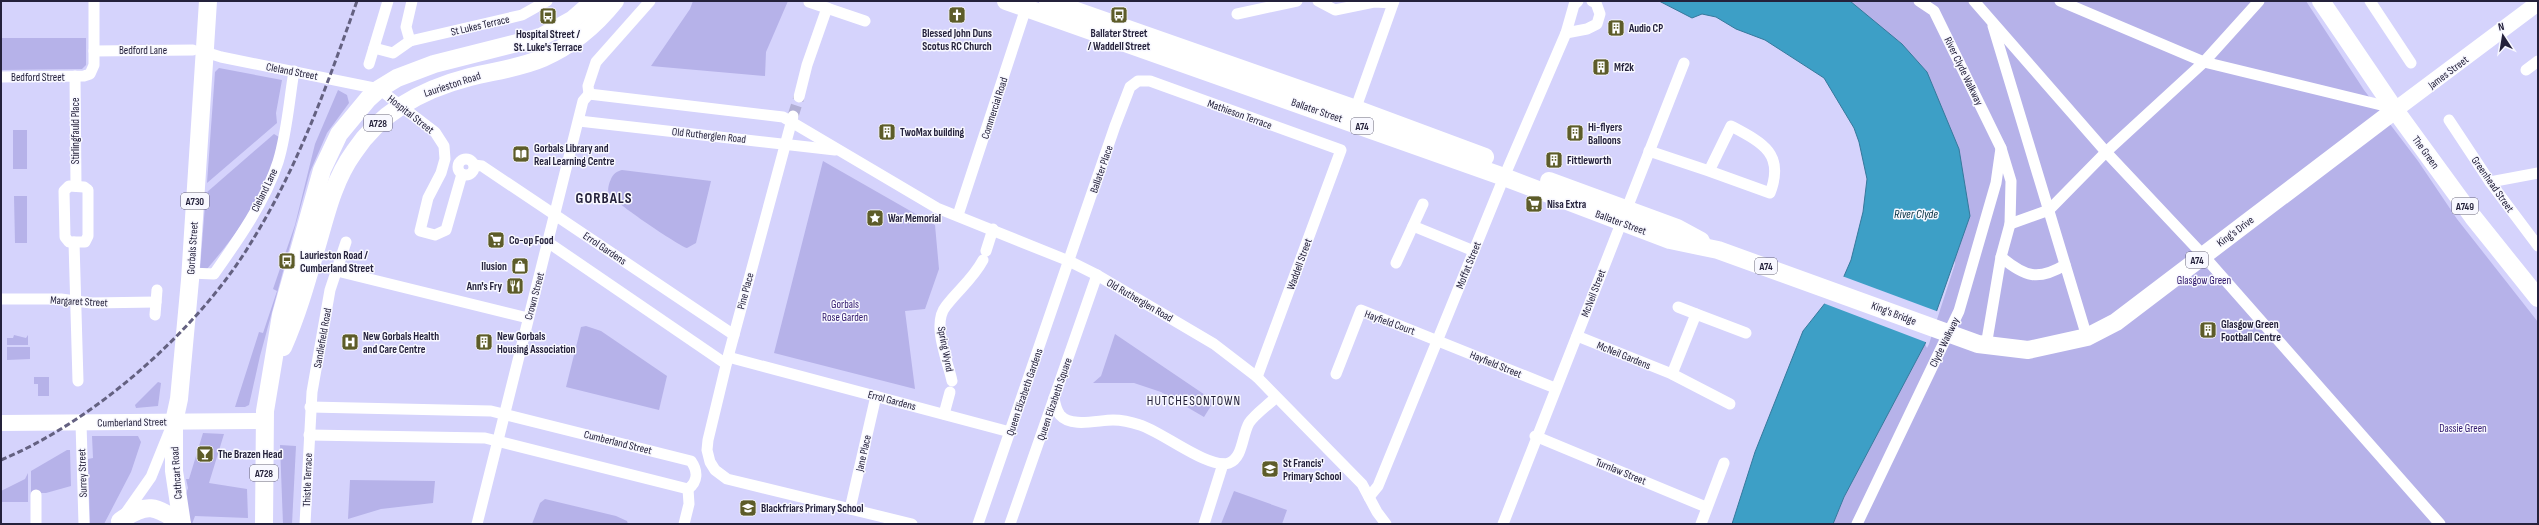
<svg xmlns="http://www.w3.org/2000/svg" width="2539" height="525" font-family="'Sofia Sans Condensed',sans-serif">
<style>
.green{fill:#b6b2e9}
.water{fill:#3d9fc6;stroke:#36799c}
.pier{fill:#d5d3fc}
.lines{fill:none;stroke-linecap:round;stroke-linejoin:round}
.street-tunnel{stroke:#b2afd5;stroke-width:11;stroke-dasharray:11 5.5;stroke-linecap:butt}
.street{stroke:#fff;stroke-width:11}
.secondary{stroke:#fff;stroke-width:16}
.primary{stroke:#fff;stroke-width:18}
.rail{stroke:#646181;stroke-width:3;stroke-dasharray:6 3;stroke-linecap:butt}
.labels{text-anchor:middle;stroke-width:3;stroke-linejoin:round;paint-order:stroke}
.shield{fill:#f8f8ff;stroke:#646276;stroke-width:1}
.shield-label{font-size:10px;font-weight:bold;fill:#24213b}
.street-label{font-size:11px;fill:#24213b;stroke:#f8f8ff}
.poi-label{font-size:11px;font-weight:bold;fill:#24213b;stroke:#f8f8ff;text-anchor:start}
.park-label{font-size:11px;fill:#2e166b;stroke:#f8f8ff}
.water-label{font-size:12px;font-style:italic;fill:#022f40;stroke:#f8f8ff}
.quarter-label{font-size:13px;letter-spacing:1px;fill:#24213b;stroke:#f8f8ff}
.district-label{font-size:15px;font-weight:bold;letter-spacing:1px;fill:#24213b;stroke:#f8f8ff}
</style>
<rect width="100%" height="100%" fill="#d5d3fc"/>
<g class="green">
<path d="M693,1H788L766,52L765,76L651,66L690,9Z"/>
<path d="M1836,1H2306L2364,90L2418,161L2457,219L2538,322V524H1833L1844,497L1925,344L1927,348L1929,344L1955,264L1927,72L1899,41Z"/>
<path d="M1,38H86V65L82,69L1,70Z"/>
<path d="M219,68L282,80L276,113L277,123L207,183L215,72Z"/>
<path d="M338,90L347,95L349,103L327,133L310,172L260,356L249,405L245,407H235L259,332L263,333L277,291L273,289L295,225L315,144Z"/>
<rect x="13" y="130" width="14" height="39"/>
<path d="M274,134L279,137C271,189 240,230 207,269H200L206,193Z"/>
<path d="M823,161L935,225L939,269L925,309L905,311L915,389L774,353Z"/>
<path d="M622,170L711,181L696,243L687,248C679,246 614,202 609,194C607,190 609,183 611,179C613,174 617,171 622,170Z"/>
<path d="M14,196H27V243H15Z"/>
<path d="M586,326L601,331L667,376L659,410L566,387L581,327Z"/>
<path d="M1115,334L1214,401L1204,417L1161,392L1134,383H1093L1101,376Z"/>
<path d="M14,335L26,338L28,335V345H7V338H13Z"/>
<path d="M7,347H30V359L7,360Z"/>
<path d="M34,377H49V396H38V384H34Z"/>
<path d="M158,382L161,383L158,406L136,408L135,405Z"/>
<path d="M203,433L224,434L209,483L247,489L248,518L195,516L192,524H176L188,488L186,479H189Z"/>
<path d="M92,436H138L141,442L131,472L104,524H90L88,459L93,458Z"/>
<path d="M280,445L296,446L292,524H283Z"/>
<path d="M67,450H70L71,486L46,493H31V471Z"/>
<path d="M28,473V502H1V491L25,479Z"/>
<path d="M350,480L435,481L433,503L381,509L348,519Z"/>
<path d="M1234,491L1287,510L1282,524H1221Z"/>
<path d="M545,499L616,516L627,521L628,524H532L540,503Z"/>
</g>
<path class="water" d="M1659,1H1850L1902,44L1927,72L1959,149L1970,216L1925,344L1844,497L1833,524H1732L1755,452L1803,331L1841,283L1851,260L1863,212L1867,179L1859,142L1854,128L1824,78L1765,40L1736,29L1716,17L1702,14L1692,18Z"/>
<path class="pier" d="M1842,276L1939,312L1928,343L1823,303Z"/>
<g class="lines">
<path class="street-tunnel" d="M793,116L799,97"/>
<g class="street">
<path d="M1318,1L1335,10L1374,2L1393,3"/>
<path d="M1919,1L1934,11L2001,148L2011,181L2010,224L2001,257L1986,346"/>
<path d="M1974,1L2106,152L2203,255L2440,524"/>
<path d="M2060,1L2204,62L2381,105L2392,103"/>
<path d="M2370,1L2411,63"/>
<path d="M809,2L865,21"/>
<path d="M1237,14L1297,1"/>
<path d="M1993,26L2087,337"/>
<path d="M1566,33L1587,29L1597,24L1600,14L1596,3L1592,1"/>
<path d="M410,41L406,27L412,1"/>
<path d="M374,48L393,53L410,41L522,15L547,1"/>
<path d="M94,51L193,50"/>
<path d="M205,52L221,57L379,89L435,132L444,146L445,159L441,173L428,198L420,231L435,235L446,230L462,174"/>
<path d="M369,64L388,1"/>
<path d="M2526,70L2538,61"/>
<path d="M75,76L76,186"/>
<path d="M1,77L84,76L90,74L94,65V1"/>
<path d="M589,94L783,117L937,208L1069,261L1097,275L1214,344L1257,377L1362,484L1377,512L1386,524"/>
<path d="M589,94L588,86L596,62L650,1"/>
<path d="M799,97L807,65L827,8"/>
<path d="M1354,113L1394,1"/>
<path d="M793,116L728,357L708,440L707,450L710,462L715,470L727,479L912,524"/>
<path d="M2449,120L2490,182L2538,246"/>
<path d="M579,121L835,150"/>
<path d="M1649,151L1709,171L1731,126C1763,143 1785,154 1770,193L1709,171"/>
<circle cx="466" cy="167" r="8"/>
<path d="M474,165L482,166L734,335"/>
<path d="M2490,182L2538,173"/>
<path d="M69,186L84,187L88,190V236L85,242H69L65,237L64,191Z"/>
<path d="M958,215L1026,8L1025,2"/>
<path d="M2010,224L2049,210L2106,152L2204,62L2259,1"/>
<path d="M1413,226L1474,251"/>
<path d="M74,242L78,381"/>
<path d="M549,243L726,364"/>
<path d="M986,251L993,229"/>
<path d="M2001,257C2025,277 2038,281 2065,265"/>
<path d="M1396,263L1423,204"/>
<path d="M337,271L528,318"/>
<path d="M190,273L214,274C238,240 265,202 278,162C287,133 289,101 294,71"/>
<path d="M1,299H61L91,303L156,302"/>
<path d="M1678,307L1696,314"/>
<path d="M155,315L157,290"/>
<path d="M1577,336L1672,374L1730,404"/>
<path d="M728,357L1010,432"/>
<path d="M1336,374L1361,310L1555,388"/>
<path d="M1672,374L1696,314L1746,333"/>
<path d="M952,381C948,361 931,324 946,306C958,290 973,279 983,260"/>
<path d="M1054,398C1055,404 1056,410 1060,415C1071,428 1098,420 1113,420C1123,420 1131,422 1140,425C1161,431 1209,470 1229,463C1243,458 1242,435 1249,423C1255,414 1267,406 1275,398"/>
<path d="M310,407L491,411L691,461C698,471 698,482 688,489"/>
<path d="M944,414L950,392"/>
<path d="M81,423L84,524"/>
<path d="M309,435L485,438L688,489"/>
<path d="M1535,436L1706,507"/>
<path d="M36,495V524"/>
<path d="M1369,497L1378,486L1504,177L1566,33L1574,5L1578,1"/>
<path d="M850,509L876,396"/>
<path d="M125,514L151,477L170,430"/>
<path d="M305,524L312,392L330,290L346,242"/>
<path d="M477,524L583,101L589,94"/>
<path d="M684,524L689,504L688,489"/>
<path d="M978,524L1115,126L1130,87L1138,81H1150L1341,150L1257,377"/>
<path d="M1010,524L1097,275"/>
<path d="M1204,524L1223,464"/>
<path d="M1503,524L1684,63"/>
<path d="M1701,524L1724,463"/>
<path d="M1857,524L1959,311L1996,183L2001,148"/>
</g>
<g class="secondary">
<path d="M2395,110L2538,3"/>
<path d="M1,423L264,421"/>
</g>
<g class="primary">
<path d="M1006,1L1504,177L1670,240L1718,250L1978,344L2028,350L2087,337L2116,322L2395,110"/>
<path d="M1048,1L1356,109L1485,157"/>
<path d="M2321,1L2395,110L2473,217L2538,298"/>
<path d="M1549,181L1677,228L1701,241"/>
<path d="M283,347C299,311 309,273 320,235C328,206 336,177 354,152C381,111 423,89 470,77C494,71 520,68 543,58C573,45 595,26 615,1"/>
<path d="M120,521C147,502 155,505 182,524"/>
<path d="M182,524L174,471V422L179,399L190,280L208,1"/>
<path d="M264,524L265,411L281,315L322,170L339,134L368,99L379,89L397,78L434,64L541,37L572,20L594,1"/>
</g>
<path class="rail" d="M1,460C95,421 200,328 252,241C298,167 328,83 357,1"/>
</g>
<defs>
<g id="church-square" transform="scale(0.9)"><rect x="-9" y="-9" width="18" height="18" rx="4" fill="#5d5c29" stroke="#f8f8ff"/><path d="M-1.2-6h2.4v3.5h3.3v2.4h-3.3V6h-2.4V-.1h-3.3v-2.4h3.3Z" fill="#fff"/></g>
<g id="bus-square" transform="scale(0.9)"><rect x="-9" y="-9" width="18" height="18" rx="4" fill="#5d5c29" stroke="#f8f8ff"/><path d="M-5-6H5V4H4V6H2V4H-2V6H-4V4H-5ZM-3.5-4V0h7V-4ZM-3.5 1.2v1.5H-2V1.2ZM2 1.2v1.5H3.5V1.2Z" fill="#fff"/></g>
<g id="building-square" transform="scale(0.9)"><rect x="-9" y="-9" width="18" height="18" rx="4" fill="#5d5c29" stroke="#f8f8ff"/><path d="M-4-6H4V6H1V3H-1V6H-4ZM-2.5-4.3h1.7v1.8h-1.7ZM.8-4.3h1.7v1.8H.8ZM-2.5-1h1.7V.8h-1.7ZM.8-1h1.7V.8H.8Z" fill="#fff"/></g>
<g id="library-square" transform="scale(0.9)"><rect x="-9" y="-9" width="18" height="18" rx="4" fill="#5d5c29" stroke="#f8f8ff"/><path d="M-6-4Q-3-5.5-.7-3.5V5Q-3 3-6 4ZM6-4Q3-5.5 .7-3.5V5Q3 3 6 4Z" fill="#fff"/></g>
<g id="supermarket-square" transform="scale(0.9)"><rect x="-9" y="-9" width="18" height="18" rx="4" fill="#5d5c29" stroke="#f8f8ff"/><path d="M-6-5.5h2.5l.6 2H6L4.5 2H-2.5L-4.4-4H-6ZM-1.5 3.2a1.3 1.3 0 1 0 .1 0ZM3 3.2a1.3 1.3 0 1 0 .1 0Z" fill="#fff"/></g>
<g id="sight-square" transform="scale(0.9)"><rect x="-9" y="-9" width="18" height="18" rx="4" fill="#5d5c29" stroke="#f8f8ff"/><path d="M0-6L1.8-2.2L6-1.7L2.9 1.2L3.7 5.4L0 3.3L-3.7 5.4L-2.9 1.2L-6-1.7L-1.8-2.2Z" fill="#fff"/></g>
<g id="shop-square" transform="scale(0.9)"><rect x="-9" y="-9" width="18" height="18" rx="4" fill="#5d5c29" stroke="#f8f8ff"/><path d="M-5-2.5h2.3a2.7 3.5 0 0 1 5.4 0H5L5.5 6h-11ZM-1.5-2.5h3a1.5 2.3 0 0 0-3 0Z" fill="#fff"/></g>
<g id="restaurant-square" transform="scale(0.9)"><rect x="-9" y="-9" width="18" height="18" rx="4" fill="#5d5c29" stroke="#f8f8ff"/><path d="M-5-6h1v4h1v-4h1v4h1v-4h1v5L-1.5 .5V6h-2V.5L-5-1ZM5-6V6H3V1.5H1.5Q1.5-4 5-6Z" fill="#fff"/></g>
<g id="hospital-square" transform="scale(0.9)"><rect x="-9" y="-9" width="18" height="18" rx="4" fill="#5d5c29" stroke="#f8f8ff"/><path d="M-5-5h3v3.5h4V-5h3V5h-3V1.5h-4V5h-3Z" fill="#fff"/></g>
<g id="bar-square" transform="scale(0.9)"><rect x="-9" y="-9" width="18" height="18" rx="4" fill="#5d5c29" stroke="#f8f8ff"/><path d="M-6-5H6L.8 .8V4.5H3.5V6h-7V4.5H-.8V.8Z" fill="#fff"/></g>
<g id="school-square" transform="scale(0.9)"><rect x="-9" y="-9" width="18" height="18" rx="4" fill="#5d5c29" stroke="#f8f8ff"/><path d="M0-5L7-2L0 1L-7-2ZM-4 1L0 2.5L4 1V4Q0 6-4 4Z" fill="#fff"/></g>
</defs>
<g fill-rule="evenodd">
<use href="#church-square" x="957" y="15"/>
<use href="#bus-square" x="1119" y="15"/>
<use href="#bus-square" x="548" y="16"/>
<use href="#building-square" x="1616" y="28"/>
<use href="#building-square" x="1601" y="67"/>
<use href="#building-square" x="887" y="132"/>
<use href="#building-square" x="1575" y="133"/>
<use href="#library-square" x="521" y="154"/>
<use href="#building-square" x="1554" y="160"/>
<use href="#supermarket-square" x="1534" y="204"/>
<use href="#sight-square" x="875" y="218"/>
<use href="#supermarket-square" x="496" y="240"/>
<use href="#bus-square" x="287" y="261"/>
<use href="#shop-square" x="520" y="266"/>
<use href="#restaurant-square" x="515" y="286"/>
<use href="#building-square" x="2208" y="330"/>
<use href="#hospital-square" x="350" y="342"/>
<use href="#building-square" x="484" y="342"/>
<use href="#bar-square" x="205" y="454"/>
<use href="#school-square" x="1270" y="469"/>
<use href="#school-square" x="748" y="508"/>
</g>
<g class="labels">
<g class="shield">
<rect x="364" y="115" width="28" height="16" rx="3"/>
<rect x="1351" y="118" width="22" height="16" rx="3"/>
<rect x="181" y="193" width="28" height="16" rx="3"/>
<rect x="2452" y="198" width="26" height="16" rx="3"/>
<rect x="2186" y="252" width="22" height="16" rx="3"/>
<rect x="1755" y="258" width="22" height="16" rx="3"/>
<rect x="250" y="465" width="28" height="16" rx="3"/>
</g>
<g class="shield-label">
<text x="378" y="127">A728</text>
<text x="1362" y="130">A74</text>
<text x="195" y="205">A730</text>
<text x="2465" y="210">A749</text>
<text x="2197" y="264">A74</text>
<text x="1766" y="270">A74</text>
<text x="264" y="477">A728</text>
</g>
<g class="street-label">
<text transform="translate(480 25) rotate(-13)" y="4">St Lukes Terrace</text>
<text x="143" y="54">Bedford Lane</text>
<text transform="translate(292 71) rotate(11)" y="4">Cleland Street</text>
<text transform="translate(1964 71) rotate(64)" y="4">River Clyde Walkway</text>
<text transform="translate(2448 72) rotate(-37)" y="4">James Street</text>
<text x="38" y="81">Bedford Street</text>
<text transform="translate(452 84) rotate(-18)" y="4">Laurieston Road</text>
<text transform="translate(994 108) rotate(-72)" y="4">Commercial Road</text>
<text transform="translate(1317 110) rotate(19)" y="4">Ballater Street</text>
<text transform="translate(411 114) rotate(38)" y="4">Hospital Street</text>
<text transform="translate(1240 114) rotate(20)" y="4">Mathieson Terrace</text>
<text transform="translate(75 131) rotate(-90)" y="4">Stirlingfauld Place</text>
<text transform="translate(709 135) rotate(6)" y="4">Old Rutherglen Road</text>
<text transform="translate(2426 152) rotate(54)" y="4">The Green</text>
<text transform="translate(1101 169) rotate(-71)" y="4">Ballater Place</text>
<text transform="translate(2493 184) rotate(55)" y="4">Greenhead Street</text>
<text transform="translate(264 190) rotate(-64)" y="4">Cleland Lane</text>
<text transform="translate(1621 222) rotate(20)" y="4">Ballater Street</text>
<text transform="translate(2235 231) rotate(-37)" y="4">King's Drive</text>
<text transform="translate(192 248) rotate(-86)" y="4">Gorbals Street</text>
<text transform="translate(605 248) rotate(34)" y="4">Errol Gardens</text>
<text transform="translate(1299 264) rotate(-70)" y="4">Waddell Street</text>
<text transform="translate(1468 265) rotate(-68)" y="4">Moffat Street</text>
<text transform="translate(745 291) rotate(-75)" y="4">Pine Place</text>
<text transform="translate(1593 293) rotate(-69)" y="4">McNeil Street</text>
<text transform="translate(534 296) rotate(-75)" y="4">Crown Street</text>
<text transform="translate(1140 300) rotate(30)" y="4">Old Rutherglen Road</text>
<text transform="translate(79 301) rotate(3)" y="4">Margaret Street</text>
<text transform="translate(1894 313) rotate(21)" y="4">King's Bridge</text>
<text transform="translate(1390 322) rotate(20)" y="4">Hayfield Court</text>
<text transform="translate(322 338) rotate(-80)" y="4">Sandiefield Road</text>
<text transform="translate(1944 342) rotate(-64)" y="4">Clyde Walkway</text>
<text transform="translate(946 349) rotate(79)" y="4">Spring Wynd</text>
<text transform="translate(1624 355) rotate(22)" y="4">McNeil Gardens</text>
<text transform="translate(1496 364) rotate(22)" y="4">Hayfield Street</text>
<text transform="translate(1024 392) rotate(-71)" y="4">Queen Elizabeth Gardens</text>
<text transform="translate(1054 399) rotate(-71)" y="4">Queen Elizabeth Square</text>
<text transform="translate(892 400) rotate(15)" y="4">Errol Gardens</text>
<text transform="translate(132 422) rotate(-1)" y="4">Cumberland Street</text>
<text transform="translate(618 442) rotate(14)" y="4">Cumberland Street</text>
<text transform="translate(863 453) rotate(-77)" y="4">Jane Place</text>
<text transform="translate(1621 471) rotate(22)" y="4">Turnlaw Street</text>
<text transform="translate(82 473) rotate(-92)" y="4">Surrey Street</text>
<text transform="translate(176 473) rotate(-94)" y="4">Cathcart Road</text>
<text transform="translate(307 480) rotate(-88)" y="4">Thistle Terrace</text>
</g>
<g class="poi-label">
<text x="1629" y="32">Audio CP</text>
<text x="957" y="37" text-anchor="middle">Blessed John Duns<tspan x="957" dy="13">Scotus RC Church</tspan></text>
<text x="1119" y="37" text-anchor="middle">Ballater Street<tspan x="1119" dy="13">/ Waddell Street</tspan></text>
<text x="548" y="38" text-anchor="middle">Hospital Street /<tspan x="548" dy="13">St. Luke's Terrace</tspan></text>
<text x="1614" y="71">Mf2k</text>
<text x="1588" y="131">Hi-flyers<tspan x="1588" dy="13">Balloons</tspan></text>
<text x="900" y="136">TwoMax building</text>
<text x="534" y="152">Gorbals Library and<tspan x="534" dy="13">Real Learning Centre</tspan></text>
<text x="1567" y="164">Fittleworth</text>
<text x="1547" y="208">Nisa Extra</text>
<text x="888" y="222">War Memorial</text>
<text x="509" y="244">Co-op Food</text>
<text x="300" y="259">Laurieston Road /<tspan x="300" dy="13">Cumberland Street</tspan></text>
<text x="507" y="270" text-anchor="end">Ilusion</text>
<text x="502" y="290" text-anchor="end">Ann's Fry</text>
<text x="2221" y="328">Glasgow Green<tspan x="2221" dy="13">Football Centre</tspan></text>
<text x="363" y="340">New Gorbals Health<tspan x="363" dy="13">and Care Centre</tspan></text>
<text x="497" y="340">New Gorbals<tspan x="497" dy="13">Housing Association</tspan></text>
<text x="218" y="458">The Brazen Head</text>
<text x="1283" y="467">St Francis'<tspan x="1283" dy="13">Primary School</tspan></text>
<text x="761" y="512">Blackfriars Primary School</text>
</g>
<g class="park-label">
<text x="2204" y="284">Glasgow Green</text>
<text x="845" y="308">Gorbals<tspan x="845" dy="13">Rose Garden</tspan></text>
<text x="2463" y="432">Dassie Green</text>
</g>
<g class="water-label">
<text x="1916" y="218">River Clyde</text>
</g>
<g class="quarter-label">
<text x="1194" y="405">HUTCHESONTOWN</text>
</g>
<g class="district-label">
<text x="604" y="203">GORBALS</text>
</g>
</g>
<rect width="2539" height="525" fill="none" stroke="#24213b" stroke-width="4"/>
<g transform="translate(2503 36) rotate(348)" stroke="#f8f8ff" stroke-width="3" paint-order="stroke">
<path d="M0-3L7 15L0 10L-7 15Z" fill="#24213b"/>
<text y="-6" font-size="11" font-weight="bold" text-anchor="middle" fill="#24213b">N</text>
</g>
</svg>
